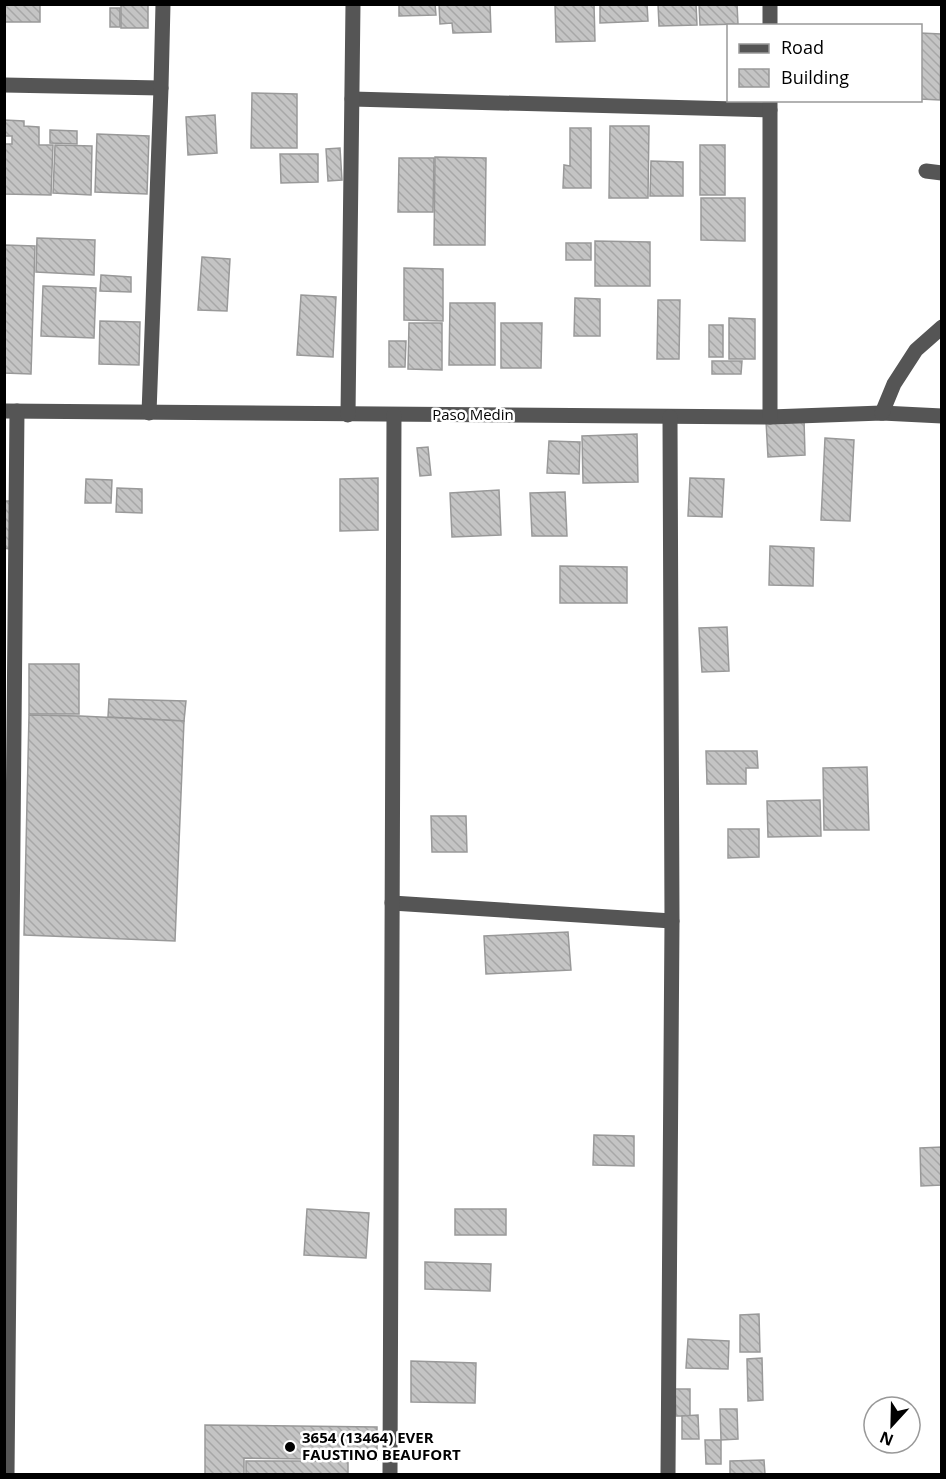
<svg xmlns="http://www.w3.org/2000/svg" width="946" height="1479" font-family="'Open Sans',sans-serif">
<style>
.building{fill:url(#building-back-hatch);stroke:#999;stroke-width:1.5}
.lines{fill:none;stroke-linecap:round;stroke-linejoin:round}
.minor{stroke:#555;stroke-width:15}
.poi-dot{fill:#000;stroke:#fff;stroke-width:2}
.labels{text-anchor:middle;stroke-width:5;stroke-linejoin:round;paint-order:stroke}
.street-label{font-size:15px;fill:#000;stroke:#fff}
.poi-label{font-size:15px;font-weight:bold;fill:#000;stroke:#fff;text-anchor:start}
</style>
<defs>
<pattern id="building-back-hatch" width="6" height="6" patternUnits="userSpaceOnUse" patternTransform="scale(1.5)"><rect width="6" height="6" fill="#c4c4c4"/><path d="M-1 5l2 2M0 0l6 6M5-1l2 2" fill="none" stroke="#a7a7a7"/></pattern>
</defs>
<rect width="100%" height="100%" fill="#fff"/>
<g class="building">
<rect x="4" y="4" width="36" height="18"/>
<rect x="121" y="4" width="27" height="24"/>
<path d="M399,4H435L436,15L399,16Z"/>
<path d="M439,4H490L491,32L453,33L452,23L440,24Z"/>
<path d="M555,4H594L595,41L556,42Z"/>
<path d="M600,4H647L648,21L600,23Z"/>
<path d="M658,4H696L697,25L659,26Z"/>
<path d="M699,4H737L738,24L700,25Z"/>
<rect x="110" y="8" width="10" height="19"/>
<path d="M920,33L941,34L940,100L920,99Z"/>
<path d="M252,93L297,94V148H251Z"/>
<path d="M215,115L217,153L188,155L186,117Z"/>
<path d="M4,120L24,121V126L39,127V145H53L51,195L4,194V144H12V136H4Z"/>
<path d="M610,126H649L648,198H609Z"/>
<path d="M570,128H591V188H563L564,165L570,166Z"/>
<path d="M50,130L77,131V144L50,143Z"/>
<path d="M97,134L149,136L147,194L95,192Z"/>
<path d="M55,145L92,146L91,195L53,193Z"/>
<rect x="700" y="145" width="25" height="50"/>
<path d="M340,148L342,180L328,181L326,149Z"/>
<path d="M280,154H318V182L281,183Z"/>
<path d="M435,157L486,158L485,245H434Z"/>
<path d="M399,158H434L433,212H398Z"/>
<path d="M651,161L683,162V196H650Z"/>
<path d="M701,198H745V241L701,240Z"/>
<path d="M37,238L95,240L94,275L36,272Z"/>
<path d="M595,241L650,242V286H595Z"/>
<rect x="566" y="243" width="25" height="17"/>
<path d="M4,245L35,246L31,374L4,373Z"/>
<path d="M202,257L230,259L227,311L198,310Z"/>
<path d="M404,268L443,269V321L404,320Z"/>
<path d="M101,275L131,277V292L100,291Z"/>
<path d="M43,286L96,288L94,338L41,336Z"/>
<path d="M301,295L336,297L333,357L297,355Z"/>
<path d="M575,298L600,299V336H574Z"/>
<path d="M658,300H680L679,359H657Z"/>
<path d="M450,303H495V365H449Z"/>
<path d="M729,318L755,319V359H729Z"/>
<path d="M100,321L140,322L139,365L99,364Z"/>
<path d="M409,323H442V370L408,369Z"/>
<path d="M501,323H542L541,368H501Z"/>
<rect x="709" y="325" width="14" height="32"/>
<path d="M389,341H406L405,367H389Z"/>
<path d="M712,361H742L741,374H712Z"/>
<path d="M804,419L805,455L768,457L766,421Z"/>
<path d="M637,434L638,482L583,483L582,436Z"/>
<path d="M825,438L854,440L850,521L821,520Z"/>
<path d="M549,441L580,442L579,474L547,473Z"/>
<path d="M428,447L431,475L420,476L417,448Z"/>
<path d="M378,478V530L340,531V479Z"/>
<path d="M690,478L724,479L722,517L688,516Z"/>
<path d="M86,479L112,480L111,503H85Z"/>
<path d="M117,488L142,489V513L116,512Z"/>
<path d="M499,490L501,535L452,537L450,493Z"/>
<path d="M565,492L567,536H532L530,493Z"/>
<path d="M4,501H11L10,549L4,548Z"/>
<path d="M770,546L814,548L813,586L769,585Z"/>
<path d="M560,566L627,567V603H560Z"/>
<path d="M727,627L729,671L702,672L699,628Z"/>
<rect x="29" y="664" width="50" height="50"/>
<path d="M109,699L186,701L184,721L108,717Z"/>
<path d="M29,715L80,716L184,721L175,941L24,935Z"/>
<path d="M706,751H757L758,768H746V784H707Z"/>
<path d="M867,767L869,830H824L823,768Z"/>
<path d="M820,800L821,836L768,837L767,801Z"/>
<path d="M431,816H466L467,852H432Z"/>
<path d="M728,829H759V857L728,858Z"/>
<path d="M568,932L571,970L486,974L484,936Z"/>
<path d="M594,1135L634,1136V1166L593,1165Z"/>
<path d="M942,1147V1185L921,1186L920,1148Z"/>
<path d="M307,1209L369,1213L366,1258L304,1255Z"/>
<rect x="455" y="1209" width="51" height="26"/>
<path d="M425,1262L491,1264L490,1291L425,1289Z"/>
<path d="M759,1314L760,1352H740V1315Z"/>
<path d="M688,1339L729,1341L728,1369L686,1368Z"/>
<path d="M762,1358L763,1400L748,1401L747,1359Z"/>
<path d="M411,1361L476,1363L475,1403L411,1402Z"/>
<path d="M675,1389H690V1416H676Z"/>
<path d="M720,1409H737L738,1439L721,1440Z"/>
<path d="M698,1415L699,1439H682V1416Z"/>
<path d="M205,1425L377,1427V1460L244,1458V1474H205Z"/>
<path d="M705,1440H721V1464H706Z"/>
<path d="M764,1460L765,1474H730V1461Z"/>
<rect x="246" y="1461" width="102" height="13"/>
</g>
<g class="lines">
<g class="minor">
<path d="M770,26V4"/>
<path d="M4,85L161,88"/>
<path d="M352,99L770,110"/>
<path d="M926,171L942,173"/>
<path d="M4,411L770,417L882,413L942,416"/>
<path d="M149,413L161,88L163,4"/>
<path d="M882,413L894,384L916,350L942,327"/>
<path d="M348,415L353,4"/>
<path d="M770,417V100"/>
<path d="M392,903L672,921"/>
<path d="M7,1474L17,411"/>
<path d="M390,1474L394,415"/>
<path d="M668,1474L672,921L670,417"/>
</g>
</g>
<circle class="poi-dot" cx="290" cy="1447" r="6"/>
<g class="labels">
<g class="street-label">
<text x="473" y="420">Paso Medin</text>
</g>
<g class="poi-label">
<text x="302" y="1443">3654 (13464) EVER<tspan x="302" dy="17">FAUSTINO BEAUFORT</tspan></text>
</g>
</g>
<rect width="946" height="1479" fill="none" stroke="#000000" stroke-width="12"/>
<rect x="727" y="24" width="195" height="78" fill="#ffffff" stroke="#999999" stroke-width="1.5"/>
<rect x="739" y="44" width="30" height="9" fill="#555555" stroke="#999999" stroke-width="1.5"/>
<text x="781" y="54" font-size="18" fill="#000000">Road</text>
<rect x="739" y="69" width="30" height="18" fill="url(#building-back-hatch)" stroke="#999999" stroke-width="1.5"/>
<text x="781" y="84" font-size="18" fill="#000000">Building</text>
<g transform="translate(892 1425) rotate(202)"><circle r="28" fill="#ffffff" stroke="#999999" stroke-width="1.5"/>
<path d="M0-4.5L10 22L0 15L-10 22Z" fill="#000000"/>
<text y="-9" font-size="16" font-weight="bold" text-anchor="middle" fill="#000000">N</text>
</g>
</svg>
